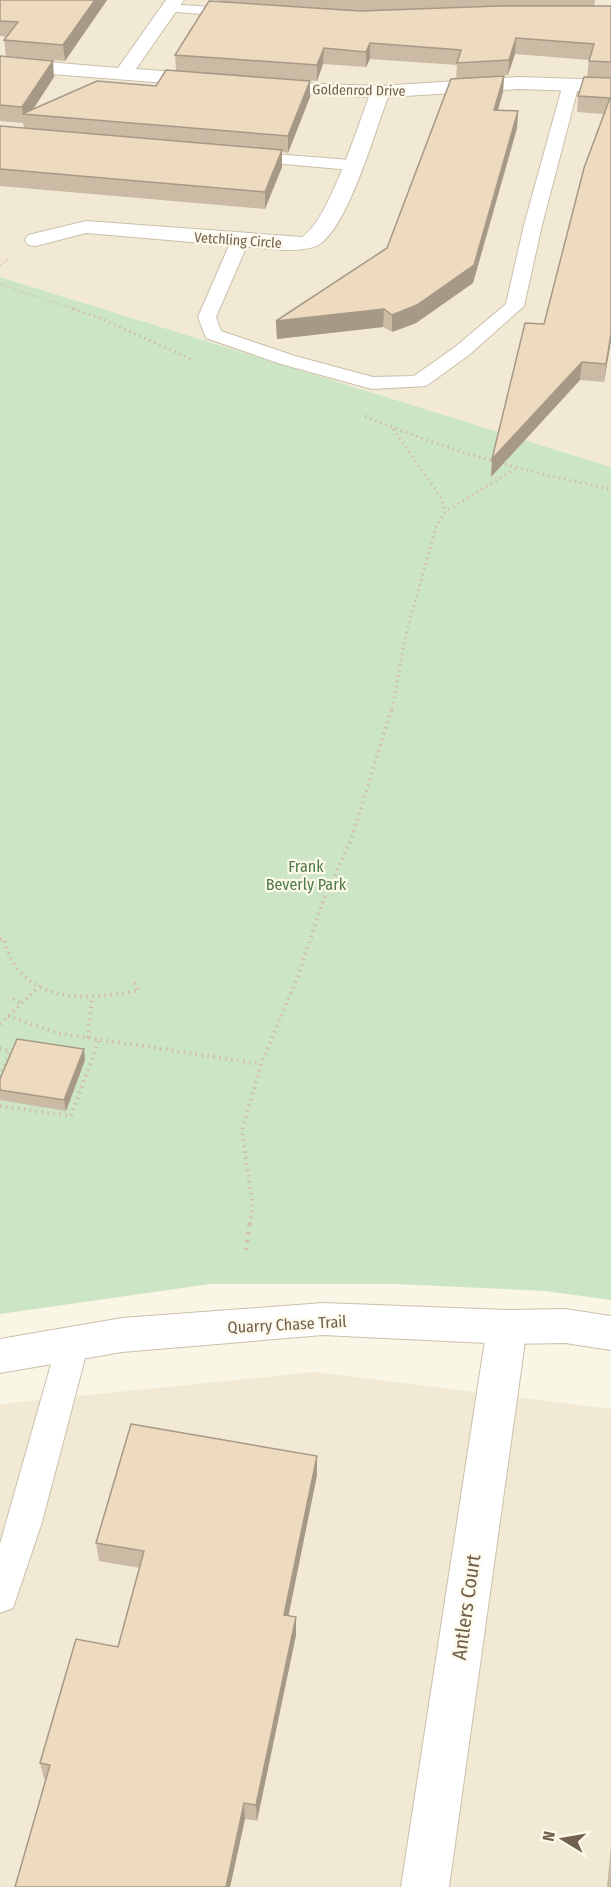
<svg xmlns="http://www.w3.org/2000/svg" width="611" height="1887" font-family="'Fira Sans Condensed',sans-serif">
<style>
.residential{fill:#f1e9d4}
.green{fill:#cce6c5}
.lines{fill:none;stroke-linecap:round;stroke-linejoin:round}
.service-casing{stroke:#cbbfac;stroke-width:2}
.minor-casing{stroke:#cbbfac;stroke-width:2}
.tertiary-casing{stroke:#cbbfac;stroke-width:2}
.path-far3{stroke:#d2bea2;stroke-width:2;stroke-dasharray:1 3;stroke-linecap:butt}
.path-far2{stroke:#d2bea2;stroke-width:3;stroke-dasharray:1.5 4;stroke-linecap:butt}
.path-far1{stroke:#d2bea2;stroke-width:4;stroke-dasharray:1.5 4.5;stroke-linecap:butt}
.path{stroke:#d2bea2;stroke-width:4.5;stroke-dasharray:2 6;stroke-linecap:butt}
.service{fill:#fff;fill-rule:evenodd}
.minor{fill:#fff;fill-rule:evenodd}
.tertiary{fill:#fff;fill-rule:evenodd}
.wall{fill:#ccbba4}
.shaded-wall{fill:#a69986}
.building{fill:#eddabf;stroke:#a69986;stroke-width:1.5}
.labels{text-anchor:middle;stroke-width:4.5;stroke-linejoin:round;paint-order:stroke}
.far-street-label{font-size:14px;fill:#71604c;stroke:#fdf9eb}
.park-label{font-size:16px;fill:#4e7b48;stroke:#fdf9eb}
.street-label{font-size:16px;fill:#71604c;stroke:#fdf9eb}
.near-street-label{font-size:20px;fill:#71604c;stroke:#fdf9eb}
</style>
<rect width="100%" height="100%" fill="#faf6e5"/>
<g class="residential">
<path d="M0,0H611V467L0,277Z"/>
<path d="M314,1372L611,1409V1887H0V1404Z"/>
</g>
<path class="green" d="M0,277L611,467V1300L545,1291L395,1284H210L0,1314Z"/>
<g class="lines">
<g class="service-casing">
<g id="service">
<path d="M169,4L239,9L246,13L239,17L164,11L162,8Z"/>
<path d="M571,79L579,84L542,225L524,306L469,355L426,386L372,389L281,364L206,338L198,317L231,241L240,236L249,241L216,317L221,331L295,356L373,377L414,376L455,347L506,304L524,225L563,84Z"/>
<path d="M246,152L351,160L359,165L351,170L240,160L238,157Z"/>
<path d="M73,1329L84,1333L89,1343L42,1522L13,1608L0,1613V1544L57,1343L62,1333Z"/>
</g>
</g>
<g class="minor-casing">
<g id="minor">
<path d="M166,0H184L136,69L205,74L212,76L214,80L212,84L205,86L0,70V58L118,68Z"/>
<path d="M519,77L611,80V92L519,89L388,97C375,131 349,224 320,244C311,250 295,250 284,250L86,233L36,246L28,245L25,240L28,235L86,221L302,237C328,222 357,128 369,97L265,92L258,90L256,86L258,82L380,86Z"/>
<path d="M507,1310L521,1315L527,1327L449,1887H401L487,1327L493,1315Z"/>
</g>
</g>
<g class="tertiary-casing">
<path id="tertiary" d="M323,1303L507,1310L565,1309L611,1316V1350L565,1343L507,1344L323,1335L122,1352L0,1373V1339L122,1318Z"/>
</g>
<g class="path-far3">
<path d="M0,265L9,258"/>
<path d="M0,284L77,310"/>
</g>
<g class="path-far2">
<path d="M73,309L100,318L193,360"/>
<path d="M365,416C444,450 526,472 611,489"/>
<path d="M393,429L440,496L446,511"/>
<path d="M392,709L406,634L436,527L446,511L515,469"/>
</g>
<g class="path-far1">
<path d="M0,939H4C20,1004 85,1002 139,990L134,983"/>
<path d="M13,999L22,1004"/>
<path d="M8,1016L57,1033L261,1064"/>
<path d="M0,1024L40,986"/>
<path d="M88,1038L92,998"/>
<path d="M0,1048L10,1052L0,1077"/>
<path d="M0,1106L71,1116L99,1040"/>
<path d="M250,1224L253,1207L242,1131L261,1064L298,976L324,898L351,840L392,708"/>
</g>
<path class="path" d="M246,1250L250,1222"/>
<use href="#service" class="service"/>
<use href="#minor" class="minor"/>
<use href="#tertiary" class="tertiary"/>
</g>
<g class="wall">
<path d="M0,0H107L65,61L6,56L4,40L7,37L0,36Z"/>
<path d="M217,0H595L594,6H611V340L604,382L580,380L491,477L492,459L544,324L604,114L577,112L578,96L587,77L589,60L515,54L508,75L456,79L457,65L370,59L366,67L323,64L317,81L193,72L310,81V97L288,153L282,152V167L265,209L0,186V126L24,128L23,123L0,121V56L54,77L33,110L156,86L176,71L175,55L217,1Z"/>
<path d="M504,76L503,92L498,110L518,111L517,128L473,283L416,323L392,332L383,327L277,339L276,321L387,248Z"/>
<path d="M85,1060L66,1111L0,1100V1079Z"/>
<path d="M317,1456V1475L288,1616L296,1617V1635L257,1821L245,1819L230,1887H15L46,1779H44L40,1763L118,1647L140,1568L99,1561L96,1543Z"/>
<path d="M611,1845V1887H607Z"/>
</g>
<g class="shaded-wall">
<path d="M95,0H107L65,61L63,45Z"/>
<path d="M516,38L515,54L508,75L509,60Z"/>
<path d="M370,43V59L366,67V52Z"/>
<path d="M324,48L323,64L317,81V65Z"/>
<path d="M53,61L54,77L29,115L23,114L22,107Z"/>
<path d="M504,76L503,92L493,126L494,110Z"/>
<path d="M310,81V97L288,153V136Z"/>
<path d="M518,111L517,128L473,283L416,323L392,332V315Z"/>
<path d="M282,150V167L265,209V192Z"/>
<path d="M384,309L383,327L277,339L276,321Z"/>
<path d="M611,334V340L604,382L606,364Z"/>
<path d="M582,362L580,380L491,477L492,459Z"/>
<path d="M84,1049L85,1060L66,1111L64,1100Z"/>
<path d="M317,1456V1475L285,1633L284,1615Z"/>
<path d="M296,1617V1635L257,1821L256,1805Z"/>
<path d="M244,1803L245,1819L230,1887H226Z"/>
</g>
<g class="building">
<path d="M0,0H95L63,45L4,40L18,22L0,21Z"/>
<path d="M209,1L360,11L499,6H611V62L589,61L594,44L516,38L509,60L457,63L461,50L370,43L366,52L324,48L317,65L175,55Z"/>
<path d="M0,56L53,61L22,107L0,105Z"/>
<path d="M166,70L310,81L288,136L22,114L97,81L156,86Z"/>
<path d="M504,76L494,110L518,111L474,265L417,305L392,315L384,309L276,321L387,248L451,79Z"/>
<path d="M584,77L611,78V334L606,364L582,362L492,459L525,323L544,324L584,168L610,98L578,96Z"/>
<path d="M0,126L282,150L265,192L0,169Z"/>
<path d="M17,1039L84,1049L64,1100L0,1090V1079Z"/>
<path d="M131,1424L317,1456L284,1615L296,1617L256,1805L244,1803L226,1887H15L50,1765L40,1763L76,1639L118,1647L144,1551L96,1543Z"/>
</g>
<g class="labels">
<g class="far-street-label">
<text transform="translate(359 90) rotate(1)" y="5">Goldenrod Drive</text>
<text transform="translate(238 240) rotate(4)" y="5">Vetchling Circle</text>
</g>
<g class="park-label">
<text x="306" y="872">Frank<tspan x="306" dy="18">Beverly Park</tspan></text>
</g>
<g class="street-label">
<text transform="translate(287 1324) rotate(-3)" y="6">Quarry Chase Trail</text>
</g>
<g class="near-street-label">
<text transform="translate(466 1607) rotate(-82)" y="7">Antlers Court</text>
</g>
</g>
<g transform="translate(563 1839) rotate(281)" stroke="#fdf9eb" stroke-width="4.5" paint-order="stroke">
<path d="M0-4.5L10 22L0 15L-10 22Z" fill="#71604c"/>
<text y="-9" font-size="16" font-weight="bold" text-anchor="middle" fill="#71604c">N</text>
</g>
</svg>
